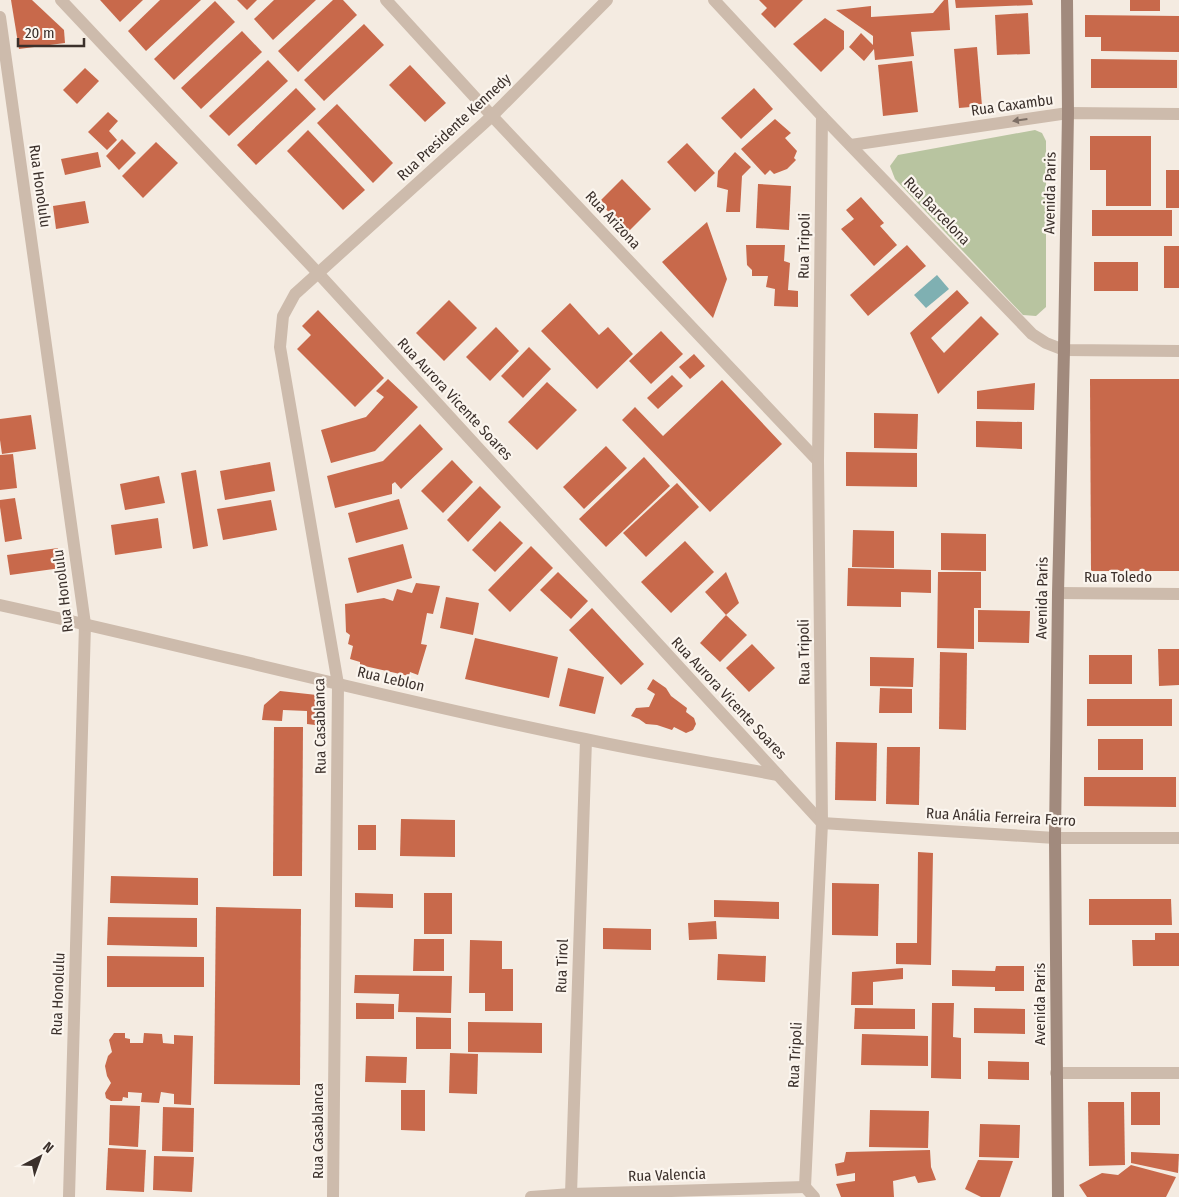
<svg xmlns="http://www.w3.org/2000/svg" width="1179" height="1197" font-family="'Fira Sans Condensed',sans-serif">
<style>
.green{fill:#b8c4a0}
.water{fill:#7fb0b2}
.building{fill:#c8694b}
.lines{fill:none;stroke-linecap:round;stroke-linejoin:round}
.street{stroke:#cdbbac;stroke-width:12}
.secondary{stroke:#a18a7d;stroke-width:12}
.oneway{fill:#7d6f65}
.labels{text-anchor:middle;stroke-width:4.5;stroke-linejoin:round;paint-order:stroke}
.street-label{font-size:15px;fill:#3b302b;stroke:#fbf5ee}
</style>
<rect width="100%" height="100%" fill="#f4ebe1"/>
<path class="green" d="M1035,130L1042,133L1046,141V307L1036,316L1023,315L895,179L890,166L898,155Z"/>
<path class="water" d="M937,275L949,289L926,308L914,295Z"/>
<g class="building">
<path d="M11,0H32L64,30L65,43L19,49Z"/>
<path d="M100,0H143L120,22Z"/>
<path d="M160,0H201L146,51L128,31Z"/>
<path d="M237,0H257L247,10Z"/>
<path d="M274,0H316L273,40L254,19Z"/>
<path d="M333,0H343L357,15L298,72L278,51Z"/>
<path d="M759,0H803L775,28L761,14L767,8Z"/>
<path d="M944,0H948L950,30L911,32L914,56L875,60L874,49L864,61L849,47L861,33L873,45V36L836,10L871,6V17L933,13Z"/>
<path d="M955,0H1032L1033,5L956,8Z"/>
<rect x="1130" y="0" width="30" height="11"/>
<path d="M215,1L235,22L174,80L154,59Z"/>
<path d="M1028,13L1030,54L997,55L995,15Z"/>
<path d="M1085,15L1179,16V52L1101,51V37H1085Z"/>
<path d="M825,18L844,31V49L821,72L793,44Z"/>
<path d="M364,24L384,45L324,101L304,80Z"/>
<path d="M242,31L262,52L201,109L181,88Z"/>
<path d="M977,47L982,106L959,108L954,49Z"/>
<path d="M1091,59L1177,60V88H1091Z"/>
<path d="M268,60L288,81L229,136L209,116Z"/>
<path d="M912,61L918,112L883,116L878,65Z"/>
<path d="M410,65L446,103L425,122L389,85Z"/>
<path d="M85,68L99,81L77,104L63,90Z"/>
<path d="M296,88L316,109L256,165L237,145Z"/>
<path d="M754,88L773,109L741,139L721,118Z"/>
<path d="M337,104L393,163L373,183L317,123Z"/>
<path d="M108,112L118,121L109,131L117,140L107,150L88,132Z"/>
<path d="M775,119L791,133L785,138L797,151L794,158L796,160L787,169L774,174L770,170L765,175L741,149Z"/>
<path d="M308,130L365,190L343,210L287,151Z"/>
<path d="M1090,136H1151V206H1106V170H1090Z"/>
<path d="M122,139L136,153L119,170L106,156Z"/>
<path d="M156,142L178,163L143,198L122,176Z"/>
<path d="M687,143L715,173L695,192L667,162Z"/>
<path d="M98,152L101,167L65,175L61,159Z"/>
<path d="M735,152L751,167L742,176L740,212H726L728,190L717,187L718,171Z"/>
<rect x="1166" y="170" width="13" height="38"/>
<path d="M622,179L651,209L628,232L599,202Z"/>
<path d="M758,184L791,186L789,230L756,228Z"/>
<path d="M861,197L884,223L880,226L897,245L874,266L841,229L854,219L846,210Z"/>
<path d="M85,201L89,223L56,229L53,206Z"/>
<rect x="1092" y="210" width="80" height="26"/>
<path d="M707,222L727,279L713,318L662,262Z"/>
<path d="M746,245H785L784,261L790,263L788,290L798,291V307L774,306L775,289L766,287L768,276H752V270L747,265Z"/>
<path d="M907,245L926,266L868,316L850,295Z"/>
<rect x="1164" y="246" width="15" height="42"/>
<rect x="1094" y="262" width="44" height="29"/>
<path d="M957,290L969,303L931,338L944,353L981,316L999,334L938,394L910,333Z"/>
<path d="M449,300L477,328L444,361L416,333Z"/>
<path d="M570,303L599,335L608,327L633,354L597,389L541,331Z"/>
<path d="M318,310L384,378L355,407L297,349L311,335L302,326Z"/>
<path d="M496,327L519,351L490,381L466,357Z"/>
<path d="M661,331L683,354L651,384L629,361Z"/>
<path d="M529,347L551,369L523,398L501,376Z"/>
<path d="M694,354L705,366L690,379L679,367Z"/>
<path d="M672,375L683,386L658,409L647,398Z"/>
<path d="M388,379L418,407L375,451L331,463L321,430L366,417L384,397L376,391Z"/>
<path d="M1090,379H1179V571H1091Z"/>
<path d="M722,380L782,444L710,512L622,420L635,407L663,436Z"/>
<path d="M547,382L577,410L537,450L508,422Z"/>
<path d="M1035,383L1034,410L977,409V391Z"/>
<path d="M874,413L918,414L917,449L874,448Z"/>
<path d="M31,415L36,449L2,454L0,440V419Z"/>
<path d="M976,421L1022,422V449L976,447Z"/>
<path d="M420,424L443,449L401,489L395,482L392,484V494L335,508L327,476L383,461Z"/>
<path d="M606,446L627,468L584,509L563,487Z"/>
<path d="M846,452L917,453V487L846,486Z"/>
<path d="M13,454L17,488L0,490V455Z"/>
<path d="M644,457L670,486L606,547L579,519Z"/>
<path d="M452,460L473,482L443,513L421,491Z"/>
<path d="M270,462L275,491L225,500L220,471Z"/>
<path d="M196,470L208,546L193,549L181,473Z"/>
<path d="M159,476L165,503L125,510L120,484Z"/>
<path d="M677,483L699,507L646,557L623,533Z"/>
<path d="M480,486L501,507L468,542L447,520Z"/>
<path d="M15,498L22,539L5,542L0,507V500Z"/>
<path d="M399,499L408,529L356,543L348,513Z"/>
<path d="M271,500L277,530L223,540L217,509Z"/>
<path d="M158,518L162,548L115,555L111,525Z"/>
<path d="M500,521L523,543L495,572L472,550Z"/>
<path d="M853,530L894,531V568L852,567Z"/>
<path d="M941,533L986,534V571L941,570Z"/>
<path d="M685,541L714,572L671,613L641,582Z"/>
<path d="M403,544L412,578L357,593L348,558Z"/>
<path d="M531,546L553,568L510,612L488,590Z"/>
<path d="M58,548L61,568L10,575L7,555Z"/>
<path d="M848,568L931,570V593L901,592V607L847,606Z"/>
<path d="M558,572L588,601L571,619L540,590Z"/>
<path d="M726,572L739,603L726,615L705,592Z"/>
<path d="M938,572H981V608H974V649L937,648Z"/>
<path d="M416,583L440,586L433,614L427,613L421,644L427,645L418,675L410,672L409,676L360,665V662L350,659L353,646L348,644L350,635L346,632L345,604L384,598L393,601L397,589L412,593Z"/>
<path d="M446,597L479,603L473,635L440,628Z"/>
<path d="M592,608L644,664L621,685L569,630Z"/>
<path d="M978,610L1030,611L1029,643L978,642Z"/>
<path d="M726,615L747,635L720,662L700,643Z"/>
<path d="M475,638L558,657L549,698L465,679Z"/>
<path d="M752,644L775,668L749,692L726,668Z"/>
<path d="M1158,649H1179V685L1159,686Z"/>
<path d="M940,652L967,653L966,730L939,729Z"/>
<rect x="1089" y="655" width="43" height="29"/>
<path d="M870,657L914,658L913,687L870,686Z"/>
<path d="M568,668L604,677L595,714L559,706Z"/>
<path d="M653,679L666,688L671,696L687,708L686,712L694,718L696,724L693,730L686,733L674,727L672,730L657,725L646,724L639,719L631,716L636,708L649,707L655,694L647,689Z"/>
<path d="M880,688L912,689V713H879Z"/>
<path d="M280,691L317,695L325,705L323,726L307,724V711L283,710L282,721L262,720L264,705Z"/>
<rect x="1087" y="699" width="85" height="27"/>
<path d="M274,727H303L302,876H273Z"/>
<rect x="1098" y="739" width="45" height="31"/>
<path d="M836,742L877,743L876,801L835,800Z"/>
<path d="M887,747H920L919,805L886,804Z"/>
<path d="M1084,777H1176V807L1084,806Z"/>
<path d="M401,819L455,820V857L400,856Z"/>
<rect x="358" y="825" width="18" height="25"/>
<path d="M918,852L933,853L931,965L896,964V943H917Z"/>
<path d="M111,876L198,878V905L110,903Z"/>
<path d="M832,883L879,884L878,936L832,935Z"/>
<path d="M355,893L393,894V908L355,907Z"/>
<rect x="424" y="893" width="28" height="41"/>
<path d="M1089,899H1171L1172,925H1089Z"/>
<path d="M714,900L779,902V919L714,917Z"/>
<path d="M216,907L301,909L300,1085L214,1084Z"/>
<path d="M108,917L197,918V947L107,945Z"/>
<path d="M716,921L717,939L689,940L688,923Z"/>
<path d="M603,928L651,929V950L603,949Z"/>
<path d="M1155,933H1179V966H1133L1132,940H1155Z"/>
<path d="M414,939H444V971H413Z"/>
<path d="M470,940L502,941V969H513V1011H485V993H469Z"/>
<path d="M718,954L766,956L765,982L717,980Z"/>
<path d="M107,956L204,957V987H107Z"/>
<path d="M996,966H1024V991H995V987L952,986V970L995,971Z"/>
<path d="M903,968V979L873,982V1005H851L852,972Z"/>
<path d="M355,975L452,976L451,1013L398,1012L399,994L354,993Z"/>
<path d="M356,1003L394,1004V1019H356Z"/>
<path d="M932,1003H954L953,1037L961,1038V1079L931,1078Z"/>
<path d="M855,1008L915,1009V1029H854Z"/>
<path d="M974,1008L1025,1009V1034L974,1033Z"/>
<path d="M416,1017L451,1018V1049H416Z"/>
<path d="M468,1022L542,1023V1053L468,1052Z"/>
<path d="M114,1033H125V1038L130,1039V1043H143L144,1033L162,1034L163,1043L174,1044V1035L193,1036L191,1105L174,1104V1094L161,1092L159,1103L141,1102L142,1093L128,1092V1098L123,1097L122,1101H111L106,1098L105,1093L111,1083L107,1076L105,1066L108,1056L112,1052L109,1040Z"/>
<path d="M862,1034L928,1036V1066L861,1065Z"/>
<path d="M450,1053L478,1054L477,1094L449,1093Z"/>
<path d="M366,1056L407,1057L406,1083L365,1082Z"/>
<path d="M988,1061L1029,1062V1080L988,1079Z"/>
<path d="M401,1090H425V1131L401,1130Z"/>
<rect x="1131" y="1092" width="29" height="33"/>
<path d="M1088,1102H1124L1125,1165L1089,1166Z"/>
<path d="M110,1105L140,1106L138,1147L109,1145Z"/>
<path d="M163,1107L194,1108L193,1152L162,1151Z"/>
<path d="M870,1110L929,1111L928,1148L869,1147Z"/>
<path d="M980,1124L1020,1125L1019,1158L979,1157Z"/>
<path d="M108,1148L146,1150L144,1192L106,1190Z"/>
<path d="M930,1150L931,1167L936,1180L918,1183L915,1176L893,1181L894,1197H841L836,1184L855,1181V1173L837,1176L835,1164L844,1162L846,1152Z"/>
<path d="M1131,1152L1179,1154L1178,1173L1131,1163Z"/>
<path d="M154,1156L194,1157L192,1192L153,1190Z"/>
<path d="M978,1160L1013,1161L1000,1197H981L965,1189Z"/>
<path d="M1131,1165L1176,1177L1166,1197H1087L1079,1185L1102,1173L1118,1175Z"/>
</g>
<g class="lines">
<g class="street">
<path d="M61,0L318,273L822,823L1055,838H1179"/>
<path d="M386,0L492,116L818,461"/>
<path d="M714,0L822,116L1032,334L1046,343L1064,350L1179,351"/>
<path d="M0,17L85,624L69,1197"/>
<path d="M851,145L1068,113L1179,114"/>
<path d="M1058,593L1179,594"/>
<path d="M0,605C195,648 389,699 585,739C649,753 714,763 778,775"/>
<path d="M1056,1073H1179"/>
<path d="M805,1187L822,823L818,461L822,116"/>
<path d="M805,1187L814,1197"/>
<path d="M571,1194L586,740"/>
<path d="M333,1197L338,684L280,347L283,316L295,294L492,116L607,0"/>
<path d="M531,1197L571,1194L805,1187"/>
</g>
<path class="secondary" d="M1058,1197L1055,838L1058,593L1064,350L1068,113L1067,0"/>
</g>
<defs><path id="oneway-solid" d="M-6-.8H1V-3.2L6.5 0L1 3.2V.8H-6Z" transform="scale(1.25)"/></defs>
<use class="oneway" href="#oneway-solid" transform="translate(1020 120) rotate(172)"/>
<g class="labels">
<g class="street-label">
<text transform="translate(1012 105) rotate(-8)" y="5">Rua Caxambu</text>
<text transform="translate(454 127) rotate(-43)" y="5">Rua Presidente Kennedy</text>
<text transform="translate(40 186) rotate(82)" y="5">Rua Honolulu</text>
<text transform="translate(1050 193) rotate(-89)" y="5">Avenida Paris</text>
<text transform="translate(937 211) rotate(46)" y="5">Rua Barcelona</text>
<text transform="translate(613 220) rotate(47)" y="5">Rua Arizona</text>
<text transform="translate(804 246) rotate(-89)" y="5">Rua Tripoli</text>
<text transform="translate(455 399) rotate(47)" y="5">Rua Aurora Vicente Soares</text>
<text x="1118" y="582">Rua Toledo</text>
<text transform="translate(63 591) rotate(-97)" y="5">Rua Honolulu</text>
<text transform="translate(1042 598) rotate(-89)" y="5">Avenida Paris</text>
<text transform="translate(804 652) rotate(-91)" y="5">Rua Tripoli</text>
<text transform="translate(391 679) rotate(13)" y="5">Rua Leblon</text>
<text transform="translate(729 698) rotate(47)" y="5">Rua Aurora Vicente Soares</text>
<text transform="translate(320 726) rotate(-91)" y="5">Rua Casablanca</text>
<text transform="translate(1001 817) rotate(3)" y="5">Rua Anália Ferreira Ferro</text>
<text transform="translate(562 966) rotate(-88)" y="5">Rua Tirol</text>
<text transform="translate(58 994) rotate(-88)" y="5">Rua Honolulu</text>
<text transform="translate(1040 1004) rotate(-90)" y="5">Avenida Paris</text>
<text transform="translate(795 1055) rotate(-87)" y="5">Rua Tripoli</text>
<text transform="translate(318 1131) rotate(-90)" y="5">Rua Casablanca</text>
<text transform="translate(667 1175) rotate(-2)" y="5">Rua Valencia</text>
</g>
</g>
<g transform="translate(40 1157) rotate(41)" stroke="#fbf5ee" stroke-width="4" paint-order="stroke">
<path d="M0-4L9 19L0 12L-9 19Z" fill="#3b302b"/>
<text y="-8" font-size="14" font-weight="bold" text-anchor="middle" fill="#3b302b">N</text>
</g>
<path d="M18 38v8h66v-8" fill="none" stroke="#3b302b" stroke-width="2.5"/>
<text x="25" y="38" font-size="15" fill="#3b302b" stroke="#fbf5ee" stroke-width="4" paint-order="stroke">20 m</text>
</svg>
